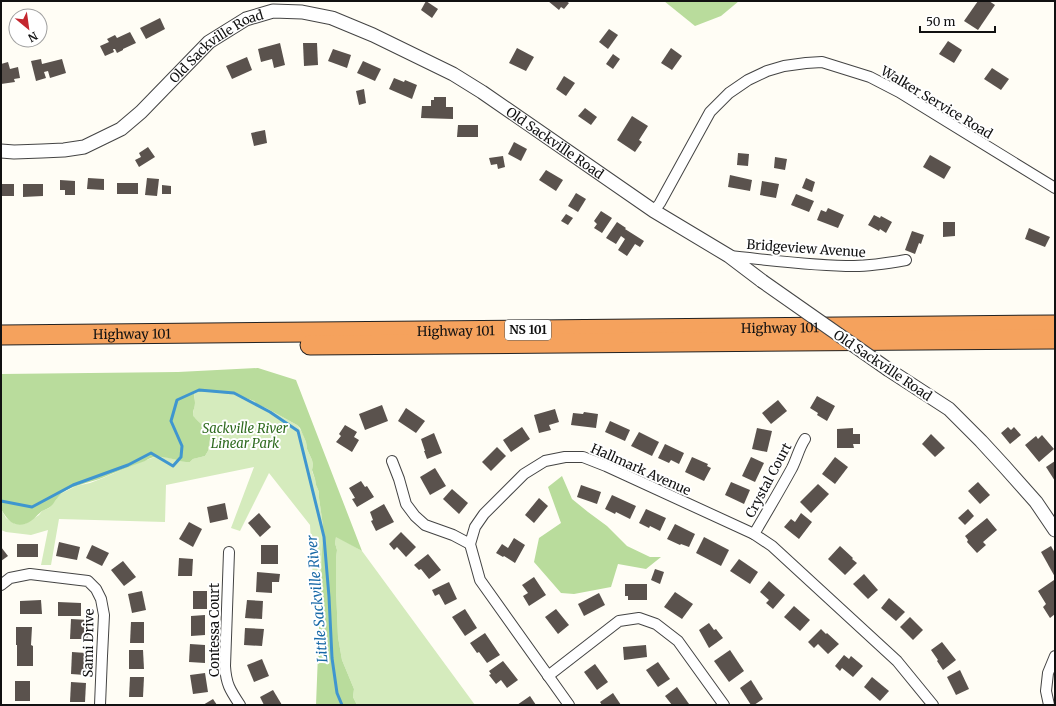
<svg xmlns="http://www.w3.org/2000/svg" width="1056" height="706" font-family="Merriweather,serif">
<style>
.green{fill:#d5ebbd}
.forest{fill:#b9dc9c}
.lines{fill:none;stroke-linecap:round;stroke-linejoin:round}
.stream{stroke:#3f96cf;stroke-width:3}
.building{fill:#5a524d}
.minor-casing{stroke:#444;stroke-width:12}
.tertiary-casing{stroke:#444;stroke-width:15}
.motorway-casing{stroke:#222;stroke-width:21}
.minor{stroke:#fff;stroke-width:10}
.tertiary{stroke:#fff;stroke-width:13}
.motorway{stroke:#f5a25d;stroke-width:19}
.tertiary-bridge-casing{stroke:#444;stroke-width:15;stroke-linecap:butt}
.tertiary-bridge{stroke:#fff;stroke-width:13}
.labels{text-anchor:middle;stroke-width:4;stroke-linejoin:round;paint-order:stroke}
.shield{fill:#fff;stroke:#585858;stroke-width:1}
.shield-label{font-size:12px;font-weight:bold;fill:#111}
.street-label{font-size:13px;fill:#111;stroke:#fff}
.park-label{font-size:13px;font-style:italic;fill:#2f6b1f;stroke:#fff}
.water-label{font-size:14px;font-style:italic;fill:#1768a6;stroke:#fff}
</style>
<rect width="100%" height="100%" fill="#fffdf5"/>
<g class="green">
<path d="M196,392H208L237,395L254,401L258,405L266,408L297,425L302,432L306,442L307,449L312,460L313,465L312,471L315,479L316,485L319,492V498L323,526L320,626L314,598L310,525L269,473L240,531L231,528L254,467L166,485L165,522L59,519L51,565H41L48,530L31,535L6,532L1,530V509L6,518L15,524H25L39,515L42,511L49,508L56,500L59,495L64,492L76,486L90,483L103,478L135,464L155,457H166L181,461L190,462L193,459L205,456L208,451L211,435L209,430L194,418L193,414L195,403L194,393Z"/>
<path d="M336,536L362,551L475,705H357L353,697L354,689L342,660L338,637L336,588V559L337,550L335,543Z"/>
</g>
<g class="forest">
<path d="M664,1H739L721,16L695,26Z"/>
<path d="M258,368L296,380L362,551L336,537L335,543L337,550L336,559V588L338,637L342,660L354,689L353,697L357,705H316L323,526L319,498V492L316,485L315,479L312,470L313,465L312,460L307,449L306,442L300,428L297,425L266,408L258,405L254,401L237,395L208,392H196L194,393C194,397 195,400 195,403C195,407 193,410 193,414C193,420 207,426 211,433L208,451L205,456L193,459L190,462H186C176,461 167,456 156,457C152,457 148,459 145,461C130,466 116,472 102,478C89,483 73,485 62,493C57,497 55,503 50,507C47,509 44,510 42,511C36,516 32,522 25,524C12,527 7,519 1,509V374L178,372Z"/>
<path d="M562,476L572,499L588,512L607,526L627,546L650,557H661L646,569L618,564L611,587L574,594L561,593L534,562L539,538L561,523L548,487Z"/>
</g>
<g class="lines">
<path class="stream" d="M1,501L32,507L73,485L128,465L151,453L173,466L181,457L182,446L171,421L177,400L199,390L234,393L270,412L298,431L324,537L329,597L332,658L337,693L342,705"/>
</g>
<g class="building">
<path d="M426,1L438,9L432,18L421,10Z"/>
<path d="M548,1H566L569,3L564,9L561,7L559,10Z"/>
<path d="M978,1H989L995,5L978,30L964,21Z"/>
<path d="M160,18L165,29L146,39L140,28Z"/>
<path d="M609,29L618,35L608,49L599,42Z"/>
<path d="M130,32L136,43L123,49V50L117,53L115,49H113L114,52L105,56L100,46L109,42L107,39L115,35L117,38Z"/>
<path d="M948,41L962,50L954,63L939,54Z"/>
<path d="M280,43L285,65L274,68L272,59L261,62L258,49Z"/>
<path d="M303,43H317L318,65L304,66Z"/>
<path d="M517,48L534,57L526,71L509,63Z"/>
<path d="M671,48L682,56L672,70L661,63Z"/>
<path d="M333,49L351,55L347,68L328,61Z"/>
<path d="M613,54L620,59L613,69L606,64Z"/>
<path d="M247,57L252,70L232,79L226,66Z"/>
<path d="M41,59L42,64L62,59L66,73L50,78L48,71L44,72L46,78L36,81L31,61Z"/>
<path d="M363,61L381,69L375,81L357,73Z"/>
<path d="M8,62L10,69L18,67L20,78L14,79L15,82L1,84V64Z"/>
<path d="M992,68L1009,79L1001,90L984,79Z"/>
<path d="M564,76L575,83L566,96L556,89Z"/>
<path d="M394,78L404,82L405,80L417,85L412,99L389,89Z"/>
<path d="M364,89L366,103L359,105L356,91Z"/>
<path d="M434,97H446V107H453V119L421,118L422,106H431V100H434Z"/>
<path d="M585,108L597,117L591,125L578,116Z"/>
<path d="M632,116L648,126L639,140L642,142L635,152L617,140Z"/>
<path d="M458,125H478V137H457Z"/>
<path d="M265,130L267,143L254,146L251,133Z"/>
<path d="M514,142L527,149L521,161L508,154Z"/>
<path d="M148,147L155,157L139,167L135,160L141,157L139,153Z"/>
<path d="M738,153L749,154L748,166L737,165Z"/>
<path d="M930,155L951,167L944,179L923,167Z"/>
<path d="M503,156L505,167L498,169L497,164L491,165L489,158Z"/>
<path d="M775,157L787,159L785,170L774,168Z"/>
<path d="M546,170L563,180L556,191L539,180Z"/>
<path d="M730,175L752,180L750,191L728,187Z"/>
<path d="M88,178L104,179V190L87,189Z"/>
<path d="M147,178L159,179L157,196L145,195Z"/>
<path d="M806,178L815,182L812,192L802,188Z"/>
<path d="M60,180L75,181V195H65V190H60Z"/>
<path d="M762,181L779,184L776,198L760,195Z"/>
<rect x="117" y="183" width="21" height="11"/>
<rect x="1" y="184" width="13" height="12"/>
<path d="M23,184H43V196L23,197Z"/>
<path d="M162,185L171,186V194H162Z"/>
<path d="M576,193L586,199L578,212L568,206Z"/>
<path d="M796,194L814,201L809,212L791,205Z"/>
<path d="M828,208L844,215L838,228L817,220L821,210L826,212Z"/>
<path d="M601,211L612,218L602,233L594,228L597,224L594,221Z"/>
<path d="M566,214L573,218L568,225L561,221Z"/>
<path d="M874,215L880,218L881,216L892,222L886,233L880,229L879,231L868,225Z"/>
<path d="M617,222L626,228L625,229L644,241L640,247L635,244L627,256L618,250L625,239L621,236L616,244L606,238Z"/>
<path d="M943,222H955V236L943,237Z"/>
<path d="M1029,228L1050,237L1045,247L1025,239Z"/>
<path d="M912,231L924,235L921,244L919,243L915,254L905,250Z"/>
<path d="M817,396L835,406L827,421L817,415L818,413L810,408Z"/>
<path d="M778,400L787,411L771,424L762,413Z"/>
<path d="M382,405L388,421L365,430L359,414Z"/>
<path d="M406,408L425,421L416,433L398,421Z"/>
<path d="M555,409L559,422L549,425L551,430L539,433L534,415Z"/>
<path d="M584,412L598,414L596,428L571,425L573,413L583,414Z"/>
<path d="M610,421L630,430L625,441L605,432Z"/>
<path d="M345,425L357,432L354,437L359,440L352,452L336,442L341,436L339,434Z"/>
<path d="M522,427L530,439L511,452L503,440Z"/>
<path d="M1008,427L1011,430L1014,427L1021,435L1010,444L1001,433Z"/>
<path d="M757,428L772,431L767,452L752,449Z"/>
<path d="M853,428V434H860V444H853L854,448H837V429Z"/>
<path d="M639,432L659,442L652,456L631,446Z"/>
<path d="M434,433L442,453L427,459L424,451H425L421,439Z"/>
<path d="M931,434L945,448L935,457L922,444Z"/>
<path d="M1042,435L1054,449L1039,462L1025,445L1036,436L1038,439Z"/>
<path d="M665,444L684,453L679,464L671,460L669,463L658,458Z"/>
<path d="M497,447L506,456L491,471L482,462Z"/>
<path d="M692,457L708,464L707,466L711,468L704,481L685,472Z"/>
<path d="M751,457L764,463L755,482L742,476Z"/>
<path d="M835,457L848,467L835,484L822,474Z"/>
<path d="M1055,461V481L1046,467Z"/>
<path d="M435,468L446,486L430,495L420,477Z"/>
<path d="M361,481L365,487L367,486L374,497L357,507L352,499L355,498L349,488Z"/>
<path d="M731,482L750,490L744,504L725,495Z"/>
<path d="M978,482L990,495L980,504L968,491Z"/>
<path d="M818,484L829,494L811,513L800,502Z"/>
<path d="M581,485L601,492L597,504L577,497Z"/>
<path d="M452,489L468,503L459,514L443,499Z"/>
<path d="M612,495L636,506L630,519L616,512L615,514L605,509Z"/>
<path d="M539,498L548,506L534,523L525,515Z"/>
<path d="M225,503L228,519L210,523L207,507Z"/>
<path d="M384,504L394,522L376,531L371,521L373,520L370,512Z"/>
<path d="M646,509L666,518L660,531L650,526L649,528L639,523Z"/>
<path d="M968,509L974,516L965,525L958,518Z"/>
<path d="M259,513L271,527L260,537L248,523Z"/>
<path d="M801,513L812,522L799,539L784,527L791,519L795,522Z"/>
<path d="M987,518L997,530L983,542L986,545L977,553L967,542L968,540L965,536Z"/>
<path d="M189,522L202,529L193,547L179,539Z"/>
<path d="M675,524L695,534L689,547L681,544L680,545L667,539Z"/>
<path d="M401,532L416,547L406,557L397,547L394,550L389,544Z"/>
<path d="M704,537L729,550L721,566L696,553Z"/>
<path d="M514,538L525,545L515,563L504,556L503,557L496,553L502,544L508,548Z"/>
<path d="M59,542L80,547L77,560L56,556Z"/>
<rect x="17" y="544" width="21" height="13"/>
<path d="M92,545L109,553L102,566L86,558Z"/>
<rect x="261" y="545" width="17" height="19"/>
<path d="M840,546L853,558L852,559L857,563L845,575L828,559Z"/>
<path d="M1051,546L1055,553V577L1041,552Z"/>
<path d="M1,547L8,556L1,561Z"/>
<path d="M428,554L441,570L429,579L421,569L419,570L414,565Z"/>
<path d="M179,558L193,559L192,576H178Z"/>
<path d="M739,559L758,572L750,584L730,571Z"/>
<path d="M123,561L136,577L124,586L111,570Z"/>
<path d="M655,569L664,572L660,584L651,580Z"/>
<path d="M257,572L280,574L279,582H272V593L256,592Z"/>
<path d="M864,574L878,590L868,599L853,584Z"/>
<path d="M534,577L546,595L529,606L523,596L528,593L522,585Z"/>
<path d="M1054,580L1055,582V614L1050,618L1043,607L1046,604L1038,591Z"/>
<path d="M769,581L785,595L773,609L766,603L769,600L760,592Z"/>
<path d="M449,582L457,599L445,605L439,594L435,596L432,590Z"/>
<path d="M625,584H647V600H628V596H625Z"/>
<path d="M142,591L146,610L132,613L128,594Z"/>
<rect x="193" y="591" width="14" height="18"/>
<path d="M675,592L693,604L682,619L664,607Z"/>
<path d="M599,593L605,605L584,616L578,604Z"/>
<path d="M889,598L905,612L896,621L881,608Z"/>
<path d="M41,600L42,614H20V601Z"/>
<path d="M247,600L263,601L262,619L245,618Z"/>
<path d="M58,602L81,603V616H58Z"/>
<path d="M794,606L810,620L800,631L784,617Z"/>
<path d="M465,609L477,628L465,636L452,617Z"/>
<path d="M556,609L569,625L558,634L545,617Z"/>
<path d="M205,615V635L191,636V616Z"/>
<path d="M910,617L923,630L913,640L900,627Z"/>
<path d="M71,619L88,620V639H70Z"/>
<path d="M131,622H144V643H130Z"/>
<path d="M709,623L714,630L716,629L723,638L709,648L699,630Z"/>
<path d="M16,627H32L31,645L33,646V666H17V645H16Z"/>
<path d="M245,628L264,629L262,646L244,645Z"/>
<path d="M821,629L826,634L827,633L839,644L828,654L818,644L814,648L808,642Z"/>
<path d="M485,633L500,655L487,663L479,652L477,653L470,643Z"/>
<path d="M942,642L956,660L943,670L937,661L938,660L931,650Z"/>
<path d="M190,644L205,645V663L189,662Z"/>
<path d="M646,645L647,657L624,660L623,647Z"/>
<path d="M129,650H143L144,669H129Z"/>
<path d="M730,650L744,671L729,682L714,661Z"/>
<path d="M72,652L86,653L85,675L71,674Z"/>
<path d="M844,655L849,659L851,656L863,666L853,677L842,668L840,671L835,666Z"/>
<path d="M262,659L269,676L254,682L247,665Z"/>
<path d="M503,661L518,680L507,688L501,680L496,684L489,675L491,674L489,671Z"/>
<path d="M658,662L670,679L658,687L646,670Z"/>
<path d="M595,664L608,682L597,690L584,672Z"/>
<path d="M960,670L969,689L956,695L947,677Z"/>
<path d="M205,673L208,692L193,694L190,675Z"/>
<path d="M130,677H144L143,697H129Z"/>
<path d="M872,677L889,691L880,701L864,687Z"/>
<path d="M751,680L763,699L754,705H751L740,688Z"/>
<rect x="15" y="681" width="15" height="20"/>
<path d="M71,682L86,683L85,702H70Z"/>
<path d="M677,687L689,704L688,705H672L665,696Z"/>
<path d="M273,690L282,705H264L260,697Z"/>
<path d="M613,693L621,705H602L600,702Z"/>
<path d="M530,696L536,705H517Z"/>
<path d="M213,699L217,705H203Z"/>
</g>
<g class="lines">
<g class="minor-casing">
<g id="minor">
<path d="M654,211L660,203L710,112L729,93L748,80L767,71L784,66L806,63L822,62L870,77L899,92L1055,188"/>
<path d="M729,256C770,260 812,266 854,266C872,266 889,263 906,260"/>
<path d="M392,461L399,479L406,504L415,516L425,525L453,535L470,544"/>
<path d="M754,534C767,512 780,490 792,468C797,458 799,448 805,439"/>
<path d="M229,552L225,666C226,684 230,690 240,705"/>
<path d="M1,585L10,578L30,574L88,581L96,589L101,599L104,615L102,656L100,705"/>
<path d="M548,676L619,621L639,618L656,624L678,641L724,705"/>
<path d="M569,705L480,580L470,544L475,527L484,514L524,474L545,461L565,457H583L606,466L754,534L772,546L897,661L933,705"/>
<path d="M1049,705L1046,691L1048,673L1055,656"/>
</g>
</g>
<g class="tertiary-casing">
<g id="tertiary">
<path id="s1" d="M1,151L14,152L42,151L64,150L84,147L121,129L141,112L209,42L246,19L273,11L302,12L332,18L373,35L453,74L482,92L654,211L729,256L762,281"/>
<path d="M889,370L949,409L981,441L1004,466L1036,502L1055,530"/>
</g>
</g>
<g class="motorway-casing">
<g id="motorway">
<path id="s2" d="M1,335L1055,325"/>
<path d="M310,345L1055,339"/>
</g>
</g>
<use href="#minor" class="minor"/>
<use href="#tertiary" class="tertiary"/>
<use href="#motorway" class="motorway"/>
<g class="tertiary-bridge-casing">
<path id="tertiary-bridge" d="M762,281L889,370"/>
</g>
<use href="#tertiary-bridge" class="tertiary-bridge"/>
</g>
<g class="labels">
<rect class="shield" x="505" y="320" width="46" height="20" rx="3"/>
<g class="shield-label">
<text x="528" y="334">NS 101</text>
</g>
<g class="street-label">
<text dy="5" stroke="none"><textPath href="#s1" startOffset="252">Old Sackville Road</textPath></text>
<text transform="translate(937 102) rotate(31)" y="5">Walker Service Road</text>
<text dy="5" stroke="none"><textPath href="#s1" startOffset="636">Old Sackville Road</textPath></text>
<text transform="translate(806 248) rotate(4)" y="5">Bridgeview Avenue</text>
<text dy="5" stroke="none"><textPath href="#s2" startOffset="779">Highway 101</textPath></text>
<text dy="5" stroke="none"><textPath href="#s2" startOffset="455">Highway 101</textPath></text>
<text dy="5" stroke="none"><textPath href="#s2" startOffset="131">Highway 101</textPath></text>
<text transform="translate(883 365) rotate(34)" y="5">Old Sackville Road</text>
<text transform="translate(641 469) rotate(24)" y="5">Hallmark Avenue</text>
<text transform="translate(768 480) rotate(-62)" y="5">Crystal Court</text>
<text transform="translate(214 630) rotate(-90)" y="5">Contessa Court</text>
<text transform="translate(88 643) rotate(-89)" y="5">Sami Drive</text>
</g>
<g class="park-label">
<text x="245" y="433">Sackville River<tspan x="245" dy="15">Linear Park</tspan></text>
</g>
<g class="water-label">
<text transform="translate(317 599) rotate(-95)" y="5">Little Sackville River</text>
</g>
</g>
<rect width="1056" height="706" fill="none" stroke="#111111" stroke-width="4"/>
<g transform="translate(28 28) rotate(151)"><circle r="19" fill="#ffffff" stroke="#a0a0a0"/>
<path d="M0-3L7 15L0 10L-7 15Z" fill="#c4262e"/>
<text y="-6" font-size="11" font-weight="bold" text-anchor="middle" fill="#111111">N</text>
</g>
<path d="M920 26v6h75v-6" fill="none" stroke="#111111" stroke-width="2"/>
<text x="926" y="26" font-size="12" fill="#111111" stroke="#ffffff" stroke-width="3" paint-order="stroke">50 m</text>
</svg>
